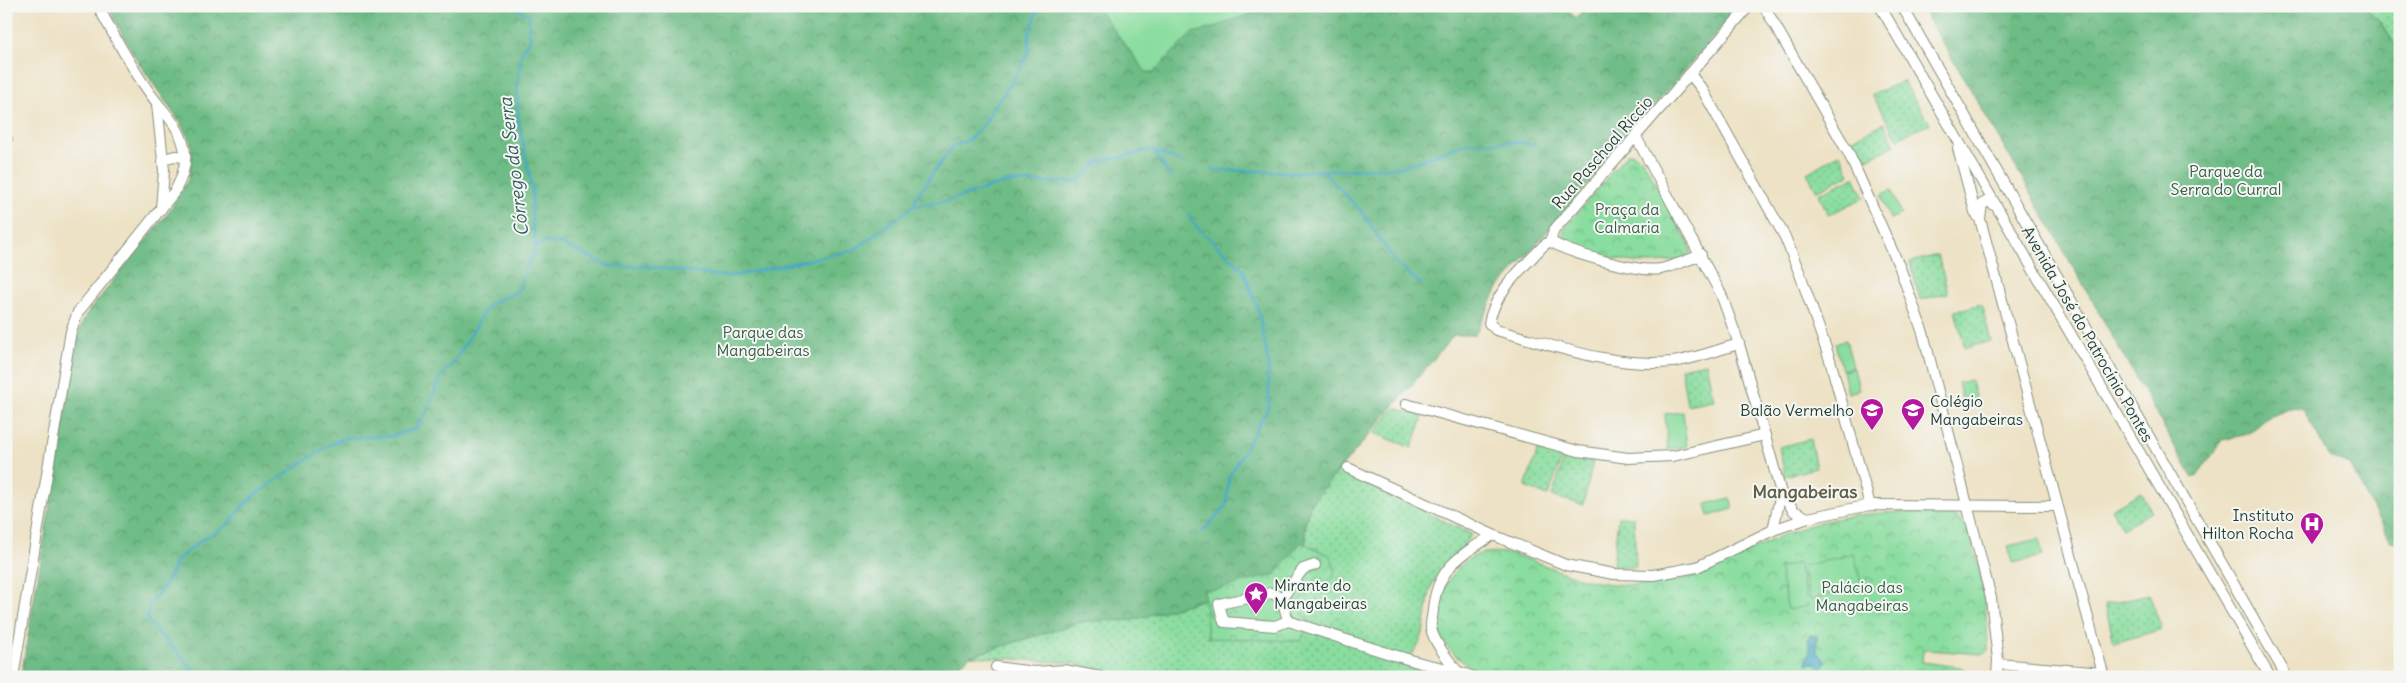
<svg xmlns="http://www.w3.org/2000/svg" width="2406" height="683" font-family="Delius,sans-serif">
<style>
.grass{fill:url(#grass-dots);stroke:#548d6a}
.forest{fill:url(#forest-crowns);stroke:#467c5d}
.park{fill:url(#park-crowns);stroke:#548d6a}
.garden{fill:#89dd9f;stroke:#548d6a}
.water{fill:url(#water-ripples);stroke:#32727d}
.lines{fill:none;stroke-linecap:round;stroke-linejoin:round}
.stream{stroke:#46a8c6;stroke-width:2.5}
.minor-casing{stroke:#86907c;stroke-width:12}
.minor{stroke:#fff;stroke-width:10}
.labels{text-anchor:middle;stroke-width:4;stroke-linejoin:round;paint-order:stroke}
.street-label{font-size:16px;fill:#1f3d34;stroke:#f6f6f2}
.park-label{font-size:16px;fill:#345d49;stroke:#f6f6f2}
.poi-label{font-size:16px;fill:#1f3d34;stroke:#f6f6f2;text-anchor:start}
.water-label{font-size:18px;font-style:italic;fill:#2b5d60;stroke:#f6f6f2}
.neighbourhood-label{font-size:18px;font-weight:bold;fill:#5f6047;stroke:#f6f6f2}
</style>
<defs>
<pattern id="grass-dots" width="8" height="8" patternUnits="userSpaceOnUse" patternTransform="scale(1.25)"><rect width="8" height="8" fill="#89dd9f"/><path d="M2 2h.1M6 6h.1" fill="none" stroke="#6fb482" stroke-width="1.8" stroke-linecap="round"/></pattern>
<pattern id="forest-crowns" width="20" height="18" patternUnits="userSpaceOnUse" patternTransform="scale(1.25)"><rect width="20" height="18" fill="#6ebc86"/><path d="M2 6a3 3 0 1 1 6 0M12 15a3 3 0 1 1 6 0" fill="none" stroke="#5a9a6e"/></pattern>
<pattern id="park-crowns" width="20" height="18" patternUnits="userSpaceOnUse" patternTransform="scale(1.25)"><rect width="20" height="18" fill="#89dd9f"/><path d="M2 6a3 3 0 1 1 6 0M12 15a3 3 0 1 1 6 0" fill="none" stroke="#6fb482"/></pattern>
<pattern id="water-ripples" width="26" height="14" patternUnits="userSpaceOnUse" patternTransform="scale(1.25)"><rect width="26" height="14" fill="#46a8c6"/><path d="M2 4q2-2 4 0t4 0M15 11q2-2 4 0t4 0" fill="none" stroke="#3a8aa2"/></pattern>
</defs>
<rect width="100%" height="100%" fill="#f6f6f2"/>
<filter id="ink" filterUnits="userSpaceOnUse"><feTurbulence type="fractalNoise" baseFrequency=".02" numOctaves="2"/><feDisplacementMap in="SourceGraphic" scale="10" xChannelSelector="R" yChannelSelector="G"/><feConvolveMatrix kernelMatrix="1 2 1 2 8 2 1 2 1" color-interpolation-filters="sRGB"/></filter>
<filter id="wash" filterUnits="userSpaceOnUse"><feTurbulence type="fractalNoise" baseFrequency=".0096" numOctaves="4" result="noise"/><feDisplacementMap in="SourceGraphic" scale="20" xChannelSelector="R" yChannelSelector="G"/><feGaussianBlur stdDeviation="1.12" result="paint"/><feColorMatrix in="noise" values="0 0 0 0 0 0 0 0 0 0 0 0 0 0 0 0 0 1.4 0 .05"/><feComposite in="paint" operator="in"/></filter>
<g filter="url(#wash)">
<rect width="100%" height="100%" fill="#ede2c5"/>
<g class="grass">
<path d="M2363,6H2400V52L2381,23Z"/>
<path d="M1903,81L1930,124L1897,138L1872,95Z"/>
<path d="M1884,123L1895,145L1861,162L1851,140Z"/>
<path d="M1840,153L1850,174L1817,191L1807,173Z"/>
<path d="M1854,177L1864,198L1828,215L1819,194Z"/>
<path d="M1938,255L1948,293L1920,300L1910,262Z"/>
<path d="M1981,304L1991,341L1965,348L1955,311Z"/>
<path d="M1706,363L1714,400L1687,405L1681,368Z"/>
<path d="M1395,408L1423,417L1412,448L1374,433Z"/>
<path d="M1810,439L1816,468L1785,476L1779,447Z"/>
<path d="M1538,449L1563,455L1548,496L1525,487Z"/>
<path d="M1565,456L1593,462L1583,505L1552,496Z"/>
<path d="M1339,470L1471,534C1469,544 1439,568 1432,585C1424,607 1429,645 1406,659L1405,663L1408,667L1448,677H1125L1073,663L970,656L1084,621L1133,620L1306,542C1302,506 1317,496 1339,470Z"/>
<path d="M2141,492L2152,512L2122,529L2111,509Z"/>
<path d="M1618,517H1634L1636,567L1613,566Z"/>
<path d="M2149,594L2162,629L2114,643L2105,604Z"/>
</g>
<g class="forest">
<path d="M107,6H1096L1146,72H1153L1192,33L1212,28L1271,6H1563L1576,18L1587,6H1740L1497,290L1475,335H1454L1311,503L1304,524L1306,542L1277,578L1133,620L1084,621L970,656L945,677H21L79,333L85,316L93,306L168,213L188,180L192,157L191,143L181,124L135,57Z"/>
<path d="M1923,6H2363L2381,23L2400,52V542L2391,541L2349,465L2329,457L2303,409L2294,407L2267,418L2248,434L2223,440L2198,475L2192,477C2104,322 2018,167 1926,15Z"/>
</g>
<g class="park">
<path d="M1632,153L1643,160L1691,248V252C1686,259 1679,260 1671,261C1633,268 1604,255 1568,245L1563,241L1564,229L1627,154Z"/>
<path d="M1940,512C1950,514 1961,518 1966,527C1980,555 1988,619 1988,650L1982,654L1927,650L1923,651L1922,662L1960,667L1980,677H1490C1471,669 1451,656 1441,637C1434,622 1437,603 1444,589C1478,521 1533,566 1583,579C1610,586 1641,587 1669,582C1713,574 1750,548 1791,532C1837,513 1891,511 1940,512Z"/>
<path d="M1301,542L1331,556L1335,569L1333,578C1315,590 1285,594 1310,622L1301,641L1208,638L1204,590L1219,589L1276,574Z"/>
</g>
<g class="garden">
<path d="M1096,6H1271L1212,28L1192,33L1153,72H1146Z"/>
<path d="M1891,190L1901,214L1890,219L1881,195Z"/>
<path d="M1846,340L1853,367L1842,370L1835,343Z"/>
<path d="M1854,368L1859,390L1848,393L1843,371Z"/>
<path d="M1971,380L1977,405L1964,408L1958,383Z"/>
<path d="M1683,412L1687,447L1668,449L1665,414Z"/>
<path d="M1730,498L1733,509L1709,516L1706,504Z"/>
<path d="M2039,539L2043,556L2012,563L2008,546Z"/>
<path d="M1854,554L1862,587L1810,599L1802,566Z"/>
<path d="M1798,563L1808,606L1788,610L1779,568Z"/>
</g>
<path class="water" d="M1811,635L1817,636V652L1826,661L1822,668L1814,663L1808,664L1806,662L1810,651L1808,639Z"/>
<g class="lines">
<g class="stream">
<path d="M1155,151L1181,162"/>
<path d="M1212,170L1293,172L1403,167L1466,143L1516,142L1535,145"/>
<path d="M1323,171L1360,210L1396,263L1421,284"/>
<path d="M913,206L947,201L1007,182H1078L1099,161L1153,150L1170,177"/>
<path d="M1188,214L1196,226L1243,269L1259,313L1268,361L1269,406L1229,477L1226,506L1202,532"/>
<path d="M536,246L549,242L562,244L608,266H642L729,277L854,250L912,207L918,194L952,147L970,139L986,122L993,107L1011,84L1029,52V36L1039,6"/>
<path d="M197,677L176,650L151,625L147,618L149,605L169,579L176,561L200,541L229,524L242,507L257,493L329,445L345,438L392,436L415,429L426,413L442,375L455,361L488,305L518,291L529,262L535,253L536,240L532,226V188L519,123L517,89L522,51L530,39L529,15L513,6"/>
</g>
</g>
</g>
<g filter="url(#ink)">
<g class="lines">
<g class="minor-casing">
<g id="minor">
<path d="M1764,6L1849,154L1900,268L1923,333L1991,598L1998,660L1997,677"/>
<path d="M1880,6L2270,677"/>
<path d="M1902,6L2287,677"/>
<path d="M1690,74L1702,89L1785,237L1800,274L1830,360L1870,505"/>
<path d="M157,104L164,170L161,209"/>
<path d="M1636,137L1721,294L1739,344L1781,493"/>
<path d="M6,138L7,139"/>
<path d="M1958,148L1975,212L1979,218"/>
<path d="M163,159L175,156L185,157"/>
<path d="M1994,205L1988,201L1982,204L1980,219L2104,677"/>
<path d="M1550,241C1568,253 1639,273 1661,269C1674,266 1688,260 1701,255"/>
<path d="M1739,344C1717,350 1694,359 1672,362C1611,368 1553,345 1496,330L1489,323C1495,291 1522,269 1543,246L1550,241L1554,230L1749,6"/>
<path d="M1406,404L1578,451L1628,458L1673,456L1765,435"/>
<path d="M1348,468L1493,535L1566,565L1614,574L1653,575L1697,567L1773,530L1808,518L1870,505L2056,506"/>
<path d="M1773,530L1781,493L1794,511L1808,518"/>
<path d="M1271,593L1282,598L1288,621L1275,626L1224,622L1219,604Z"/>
<path d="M1282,598L1303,569L1315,565"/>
<path d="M1288,621C1330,634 1371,649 1414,661C1433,667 1455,669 1473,677"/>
<path d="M1998,664L2103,673"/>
<path d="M996,667L1034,672L1064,670L1100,677"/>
<path d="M1457,671C1448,659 1434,643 1431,628C1430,623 1433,615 1433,609C1437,568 1461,555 1493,535"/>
<path d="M13,677L71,331L78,312L175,191C182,178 188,162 184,147C179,124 162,111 149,92C130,65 114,36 98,6"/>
</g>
</g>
<use href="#minor" class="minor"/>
</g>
</g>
<defs>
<g id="school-pin" transform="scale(1.25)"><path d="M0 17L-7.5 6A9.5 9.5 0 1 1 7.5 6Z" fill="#b5179e" stroke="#f6f6f2"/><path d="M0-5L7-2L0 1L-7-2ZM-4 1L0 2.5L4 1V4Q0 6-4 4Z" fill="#fff"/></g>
<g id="hospital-pin" transform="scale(1.25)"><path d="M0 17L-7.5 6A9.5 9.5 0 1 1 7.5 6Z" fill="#b5179e" stroke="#f6f6f2"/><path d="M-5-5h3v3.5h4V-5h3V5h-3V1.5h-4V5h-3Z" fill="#fff"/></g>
<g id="sight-pin" transform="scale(1.25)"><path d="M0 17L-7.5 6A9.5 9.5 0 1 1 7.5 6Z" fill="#b5179e" stroke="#f6f6f2"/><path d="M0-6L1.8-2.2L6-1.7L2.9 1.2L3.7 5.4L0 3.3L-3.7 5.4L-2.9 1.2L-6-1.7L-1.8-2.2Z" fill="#fff"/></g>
</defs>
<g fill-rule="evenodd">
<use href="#school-pin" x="1872" y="410"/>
<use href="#school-pin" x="1913" y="410"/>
<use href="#hospital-pin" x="2312" y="524"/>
<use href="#sight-pin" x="1256" y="594"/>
</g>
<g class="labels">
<g class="street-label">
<text transform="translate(1602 152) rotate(-49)" y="6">Rua Paschoal Riccio</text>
<text transform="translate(2088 334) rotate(60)" y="6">Avenida José do Patrocínio Pontes</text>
</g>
<g class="park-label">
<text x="2226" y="177">Parque da<tspan x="2226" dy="18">Serra do Curral</tspan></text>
<text x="1627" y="215">Praça da<tspan x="1627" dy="18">Calmaria</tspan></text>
<text x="763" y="338">Parque das<tspan x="763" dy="18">Mangabeiras</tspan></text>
<text x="1862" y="593">Palácio das<tspan x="1862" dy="18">Mangabeiras</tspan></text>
</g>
<g class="poi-label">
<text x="1930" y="407">Colégio<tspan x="1930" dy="18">Mangabeiras</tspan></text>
<text x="1854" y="416" text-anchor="end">Balão Vermelho</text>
<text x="2294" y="521" text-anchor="end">Instituto<tspan x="2294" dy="18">Hilton Rocha</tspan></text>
<text x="1274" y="591">Mirante do<tspan x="1274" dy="18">Mangabeiras</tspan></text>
</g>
<g class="water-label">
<text transform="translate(514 167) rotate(-97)" y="6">Córrego da Serra</text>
</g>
<g class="neighbourhood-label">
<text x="1805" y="498">Mangabeiras</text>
</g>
</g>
<rect width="2406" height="683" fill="none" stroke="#f6f6f2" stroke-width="25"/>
</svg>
